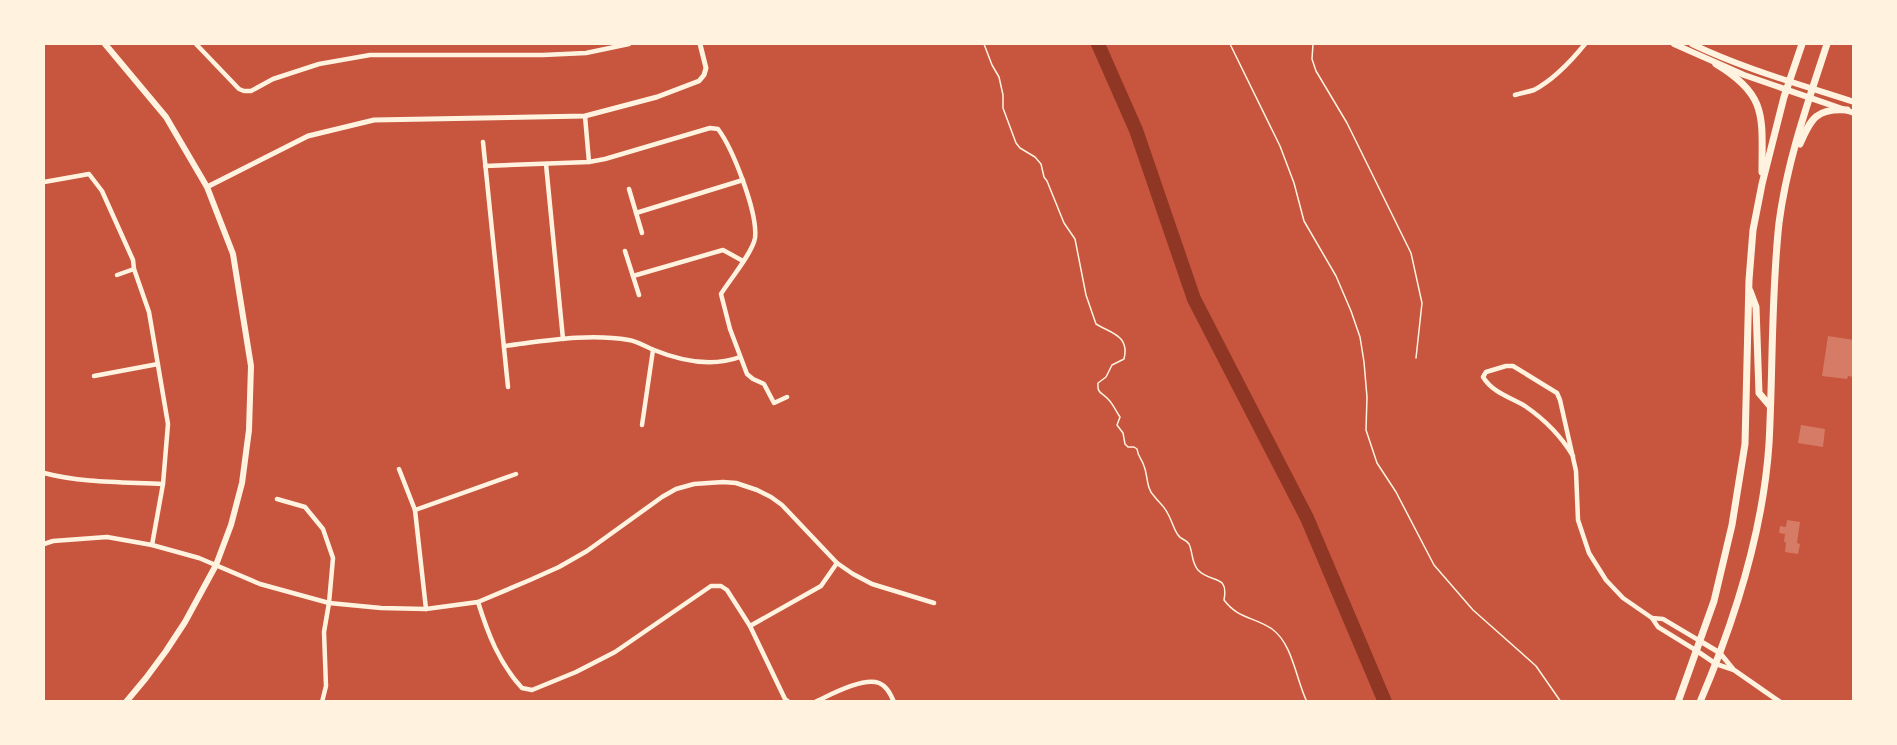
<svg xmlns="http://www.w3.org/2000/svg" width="1897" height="745" font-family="Overpass,sans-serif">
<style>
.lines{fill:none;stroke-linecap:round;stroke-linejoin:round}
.river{stroke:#8f3625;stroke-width:14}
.building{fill:#d67c66}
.path{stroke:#fff3e0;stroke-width:1.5}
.minor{stroke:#fff3e0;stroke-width:4.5}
.tertiary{stroke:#fff3e0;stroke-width:5}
.secondary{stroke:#fff3e0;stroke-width:6}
.primary{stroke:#fff3e0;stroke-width:7}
</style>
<rect width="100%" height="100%" fill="#c8553d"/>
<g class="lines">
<path class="river" d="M1098,44L1136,130L1194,299L1307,518L1385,702"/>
</g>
<g class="building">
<path d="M1828,336L1854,340V377L1848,376L1847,379L1822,376Z"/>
<path d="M1801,425L1825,429L1823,447L1798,443Z"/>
<path d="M1787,520L1800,522L1797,543L1800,544L1798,554L1785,552L1786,542H1784L1785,534L1779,533L1780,526L1786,527Z"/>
</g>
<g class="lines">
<g class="path">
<path d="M984,44L992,65L999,77L1003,95V108L1016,143L1020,148L1035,157L1041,164L1044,177L1047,181L1064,223L1075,239L1086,295L1096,324C1110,333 1130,335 1124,359L1112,365L1106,377L1098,383C1097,394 1102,392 1108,399C1113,404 1116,411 1120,417L1117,425L1123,433L1125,444L1128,447H1134L1137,449C1138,457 1142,459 1144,466C1148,476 1146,488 1154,496C1160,504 1163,504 1168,514C1172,521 1174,530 1178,535C1181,540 1186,539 1189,544C1193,552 1191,562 1198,570C1211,584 1229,573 1224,600C1238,619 1255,617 1272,629C1293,644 1296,680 1307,702"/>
<path d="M1230,44L1280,146L1294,183L1304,221L1336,276L1351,311L1360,337L1364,362L1367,397L1366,430L1377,463L1396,492L1434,565L1473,610L1536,666L1561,702"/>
<path d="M1313,44L1312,59L1316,71L1347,123L1411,253L1422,303L1416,358"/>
</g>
<g class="minor">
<path d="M196,44L239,89L244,91H251L273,79L319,64L370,55H543L586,53L629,44"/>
<path d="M1515,95C1521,93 1528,92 1534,90C1553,80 1572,60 1585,44"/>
<path d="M585,116L589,162"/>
<path d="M483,142L508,387"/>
<path d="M546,164L563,339"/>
<path d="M485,166L589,162L605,159L710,128L718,129C733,149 758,213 755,238C753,252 729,281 721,294L730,329L747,374L753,379L764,384L774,403L787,397"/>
<path d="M44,182L89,174L102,191L133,260L134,269L149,312L168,424L163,484L152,545"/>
<path d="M629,189L642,233"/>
<path d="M636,213L743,180"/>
<path d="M625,251L639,295"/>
<path d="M117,275L134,269"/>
<path d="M633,276L723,250L743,261"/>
<path d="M504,346C545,341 588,333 629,340C637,341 646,347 654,350C681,361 713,367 740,357"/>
<path d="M94,376L158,364"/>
<path d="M642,425L653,350"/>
<path d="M1573,456C1561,436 1544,419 1525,406C1510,397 1493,393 1483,377L1486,372L1506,366H1513L1557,393L1560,400L1576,471L1578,520L1589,553L1606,580L1623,598L1652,618L1658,627L1697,651"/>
<path d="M399,469L415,510L426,609"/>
<path d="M44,473C82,483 123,482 163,484"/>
<path d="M277,499L305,507L323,529L333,558L329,603L324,632L326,686L322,702"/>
<path d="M415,510L516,474"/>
<path d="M44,544L53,541L107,537L152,545L199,558L260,584L329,603L381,608L426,609L478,602L530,580L559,567L587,551L662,497L676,489L694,484L723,482L736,483L757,490L771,497L782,505L837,563L853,574L872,584L934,603"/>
<path d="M478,602C488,634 499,663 522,688L532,690L576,672L615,652L711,586H721L727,590L750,626L785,699L789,702"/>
<path d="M1652,618L1663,619L1700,641"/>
<path d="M750,626L821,586L837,563"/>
<path d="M815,702C830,695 863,677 879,683C887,686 891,695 894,702"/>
</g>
<g class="tertiary">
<path d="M207,187L308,136L374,120L585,116L657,97L699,81L704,75L706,68L700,44"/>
<path d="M1700,641L1720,653L1733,669"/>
<path d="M1697,651L1716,664L1734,670L1780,702"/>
</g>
<g class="secondary">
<path d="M105,44L166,117L207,187L233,254L251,366L249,430L242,483L231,525L216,565L185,622L166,651L146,678L126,702"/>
<path d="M1674,44L1744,75L1854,113"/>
<path d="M1692,44C1744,69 1799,84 1854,102"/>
</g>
<g class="primary">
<path d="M1716,64C1768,95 1762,117 1762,172"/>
<path d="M1800,144C1811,118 1817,108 1847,110"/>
<path d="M1750,291L1756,307L1759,393L1770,406"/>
<path d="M1678,702L1714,601L1732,525L1745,444L1749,280L1753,230L1762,184L1784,97L1802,44"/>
<path d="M1700,702C1735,620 1763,533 1769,444C1773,371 1771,296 1779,223C1787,161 1808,102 1827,44"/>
</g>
</g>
<rect width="1897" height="745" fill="none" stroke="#fff3e0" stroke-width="90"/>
</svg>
